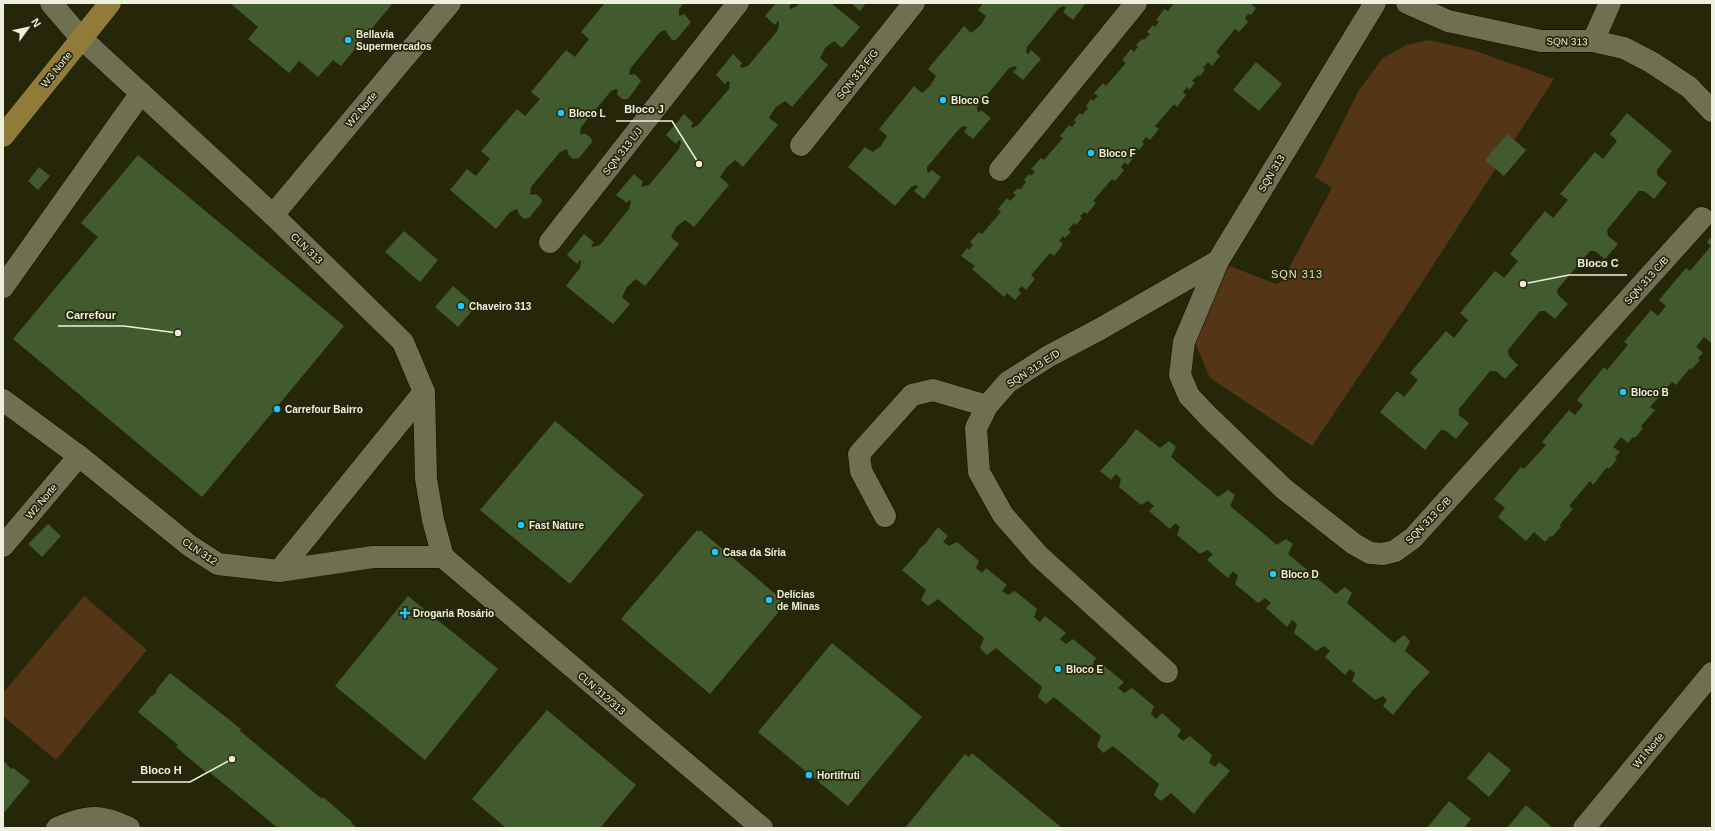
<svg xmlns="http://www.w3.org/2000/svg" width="1715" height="831" font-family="Helvetica,sans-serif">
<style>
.green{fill:#543515}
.building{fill:#415b2f}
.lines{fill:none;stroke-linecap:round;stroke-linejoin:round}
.minor-casing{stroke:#0f0f00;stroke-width:23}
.major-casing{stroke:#0f0f00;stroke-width:23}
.minor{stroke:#6e7051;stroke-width:22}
.major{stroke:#907b38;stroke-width:22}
.poi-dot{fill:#1dc9fd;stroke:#262709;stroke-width:1.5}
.labels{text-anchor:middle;stroke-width:3.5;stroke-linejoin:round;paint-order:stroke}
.poi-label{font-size:10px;font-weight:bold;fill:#eef0de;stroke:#262709;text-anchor:start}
.street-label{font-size:10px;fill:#eef0de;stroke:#262709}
.neighbourhood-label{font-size:11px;letter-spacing:1px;fill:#e2e4c1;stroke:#262709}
.leader{fill:none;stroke:#eef0de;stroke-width:1.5}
.callout-dot{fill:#eef0de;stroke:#262709;stroke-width:1.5}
.callout-label{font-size:11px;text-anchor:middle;font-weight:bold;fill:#eef0de;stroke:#262709;stroke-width:3.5;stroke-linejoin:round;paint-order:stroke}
</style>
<rect width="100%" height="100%" fill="#262709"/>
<g class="green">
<path d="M1429,40L1476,51L1554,79L1415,293L1312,446L1210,378L1196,345L1197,320L1212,288L1230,266L1276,284L1282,281L1332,188L1315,177L1359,90L1383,58L1406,45Z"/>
<path d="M84,596L147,650L56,760L3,716V693Z"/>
</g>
<g class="building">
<path d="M230,3H393L341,66L333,60L318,77L299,61L289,73L248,39L258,27Z"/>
<path d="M605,3H684L679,9V15L680,16L684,14L691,22L676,40H672L665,30L660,32L630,69L629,74L630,75L635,74L641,81L628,99H622L617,94L618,90L616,89L611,91L581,127L580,134H586L591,138L592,142L579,158L573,159L568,154L567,149L560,152L531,187L530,194L531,195L536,194L541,198L542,202L529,218L524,219L519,214L517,209L510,212L496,229L450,190L467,169L476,176L490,159L481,151L517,109L525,116L540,99L531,92L566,50L575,57L589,39L581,32Z"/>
<path d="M776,3H792L789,7L791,9L797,6L800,3H831L860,27L842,48L834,41L825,48L820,58L828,65L792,107L785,101L775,108L769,118L778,125L743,167L735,160L726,168L720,177L729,185L694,227L685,220L676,227L671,237L679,244L645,286L636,279L627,287L622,297L630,304L613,324L566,286L580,268L581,261L580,260L577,264L567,255L584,234L594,242L591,246L593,247L600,245L629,209L631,201L629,200L627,203L616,195L634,174L643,182L641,186L642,187L649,185L679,149L681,142L679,140L676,144L666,135L684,114L693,123L691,126L692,128L698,125L729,89L730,82L728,81L725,84L716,75L733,54L742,63L740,66L741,68L748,66L778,30L779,22L778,21L775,25L765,16Z"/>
<path d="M851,3H866L860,11Z"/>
<path d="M983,3H1086L1073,20L1063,12L1066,8L1064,6L1059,8L1027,47L1026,53L1028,54L1031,50L1041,59L1023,80L1013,72L1017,68L1015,66L1009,68L977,107L978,113L981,110L991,118L973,139L964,132L967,127L965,126L960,128L927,167V172L929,173L932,170L941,177L924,199L914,191L918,187L916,185L911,187L895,206L848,167L865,147L873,152L881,146L887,136L879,129L914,86L922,93L930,86L936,76L928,69L964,26L971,33L980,26L986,16L978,10Z"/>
<path d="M1174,3H1250L1256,8L1251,15L1248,14L1245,18L1248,22L1239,32L1235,29L1216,52L1220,56L1212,66L1208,62L1203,68L1205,70L1200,76L1198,75L1192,81L1195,83L1189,90L1187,87L1183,92L1186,95L1177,107L1174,104L1155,126L1159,129L1150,140L1146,137L1142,142L1144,144L1139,150L1136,148L1130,156L1133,158L1128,165L1125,162L1121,167L1124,170L1115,181L1112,179L1093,201L1096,203L1087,214L1084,212L1080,216L1082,218L1076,225L1074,223L1068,230L1071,232L1065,238L1063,236L1059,241L1063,244L1054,256L1050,253L1031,275L1035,279L1026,290L1022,286L1018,290L1021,293L1015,300L1007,293L1004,297L972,269L975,266L961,256L967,248L969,250L973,245L970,242L979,232L982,234L1001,212L998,209L1007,198L1010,201L1016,195L1013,193L1018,188L1020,190L1026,182L1024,180L1029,174L1031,176L1035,172L1031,169L1041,158L1044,160L1063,138L1060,136L1069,125L1072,127L1076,122L1074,120L1080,113L1082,115L1088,108L1086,106L1091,99L1093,101L1098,96L1094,93L1103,83L1106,86L1126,63L1122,60L1131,49L1134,52L1138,47L1136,45L1142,39L1144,40L1150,34L1147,32L1153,25L1155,27L1159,22L1156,20L1164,9L1168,11Z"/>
<path d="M1256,62L1282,84L1259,111L1233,90Z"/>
<path d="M1627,113L1672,151L1657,170V175L1667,183L1654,199L1644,191H1639L1607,230L1608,236L1618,244L1605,259L1595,251H1590L1557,290L1558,295L1568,304L1555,319L1545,311H1540L1508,350L1509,356L1518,365L1505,379L1496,371H1490L1459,409V415L1469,423L1456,439L1446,431L1441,430L1425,450L1380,412L1397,391L1404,397L1418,380L1410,373L1446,331L1454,338L1468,320L1460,313L1495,271L1504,278L1518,261L1510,254L1545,211L1553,218L1568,200L1560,194L1595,152L1603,159L1617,141L1610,134Z"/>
<path d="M1507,134L1526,150L1504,176L1485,160Z"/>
<path d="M138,155L344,326L202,497L13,339L98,237L81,223Z"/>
<path d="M39,167L50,176L38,190L28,181Z"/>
<path d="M404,231L438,260L420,282L385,252Z"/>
<path d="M1712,236V343L1704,337L1696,347L1703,353L1698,358L1700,360L1691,370L1690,368L1676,385L1672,382L1650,407L1655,410L1641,426L1643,428L1635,438L1633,437L1628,443L1621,437L1613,447L1620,452L1615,457L1617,459L1609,469L1607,467L1593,485L1590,481L1569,506L1573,509L1559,526L1561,527L1552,537L1550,536L1545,542L1534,532L1526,541L1498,517L1505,508L1494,499L1521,467L1524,469L1546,445L1542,442L1569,410L1575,415L1583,405L1577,400L1604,367L1607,370L1628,345L1624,342L1651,310L1658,316L1666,306L1659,300L1686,268L1690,271L1711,246L1707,242Z"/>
<path d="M453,286L476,306L458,327L435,307Z"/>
<path d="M555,421L644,495L570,584L480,510Z"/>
<path d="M1136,429L1160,448L1169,441L1176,447L1171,457L1218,497L1228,490L1235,495L1230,506L1277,545L1286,539L1293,544L1288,554L1336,594L1345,587L1352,593L1347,603L1394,643L1404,635L1410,641L1405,651L1430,672L1413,690L1393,715L1383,706L1387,700L1383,696L1375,700L1352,681L1355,673L1350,669L1345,675L1325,657L1330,651L1324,646L1316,651L1294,633L1297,624L1292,620L1287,627L1266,608L1271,603L1265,598L1258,603L1235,584L1238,576L1233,571L1228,578L1207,560L1213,554L1207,550L1200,554L1177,535L1180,527L1175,523L1170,529L1149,511L1154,506L1148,501L1141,505L1119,487L1121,479L1116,474L1111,480L1100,471L1113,457H1114L1116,453L1125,444Z"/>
<path d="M48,524L61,536L42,557L28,544Z"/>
<path d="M938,527L948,536L943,542L949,546L957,542L979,561L976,568L982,573L986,568L1007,585L1002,591L1008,595L1015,591L1037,609L1034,617L1040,622L1045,616L1066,633L1060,639L1066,644L1073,639L1096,658L1092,666L1098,671L1103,665L1124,682L1118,688L1124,693L1132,688L1154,706L1151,714L1156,719L1162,713L1181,730L1177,736L1183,741L1190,736L1212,755L1209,763L1215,767L1219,762L1230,771L1206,798L1194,814L1171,793L1161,801L1154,795L1159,784L1113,746L1103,753L1097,746L1101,736L1054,697L1046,704L1038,697L1042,687L996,648L987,655L980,648L984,638L938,599L928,606L921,600L926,590L902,570L915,556L919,549L926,543Z"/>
<path d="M697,530L698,532L700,530L786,603L710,694L621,619Z"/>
<path d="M408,596L498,669L425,760L335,686Z"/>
<path d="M832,643L922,717L848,806L758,732Z"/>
<path d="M170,673L241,729L240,731L322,799L323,797L352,822L351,823L357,828H278L208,771L207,773L176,747L178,745L138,712L152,695L153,696L157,691L156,690Z"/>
<path d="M547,710L636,785L600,828H506L472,799Z"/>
<path d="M1489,752L1511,770L1489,797L1467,778Z"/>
<path d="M972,753L1062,828H905L965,754L969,757Z"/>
<path d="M3,760L11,769L13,768L30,781L3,814Z"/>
<path d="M1449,801L1471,819L1464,828H1427Z"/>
<path d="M1526,805L1553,828H1507Z"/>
</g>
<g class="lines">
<g class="minor-casing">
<g id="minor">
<path d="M51,3L81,38L273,215L403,342L424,392L426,479L433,520L443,557"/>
<path d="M1375,3L1218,261L1184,342L1180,375L1189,396L1209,417L1284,489L1354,544L1370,553L1383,554L1395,551L1413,538L1702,218"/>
<path d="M1407,3L1448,21L1541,41H1593L1624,48L1651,62L1689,87L1712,111"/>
<path d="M1593,41L1610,3"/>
<path d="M801,145L914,3"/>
<path d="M1000,170L1136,3"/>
<path d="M273,215L450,3"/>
<path d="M550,242L738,3"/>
<path d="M3,287L141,93"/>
<path d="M3,400L79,456L190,546L218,564L279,571L373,557H443"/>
<path d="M885,516L861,471L859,454L912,395L933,390L987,406"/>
<path d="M3,546L79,456"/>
<path d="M443,557L762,828"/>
<path d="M279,571L424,392"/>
<path d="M1167,672L1039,556L1003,515L979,472L976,428L987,406L1008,382L1049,356L1100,329L1218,261"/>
<path d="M57,828C87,815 99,814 129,828"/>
<path d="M1584,828L1712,673"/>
</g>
</g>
<g class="major-casing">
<path id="major" d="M3,136L110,3"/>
</g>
<use href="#minor" class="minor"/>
<use href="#major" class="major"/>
</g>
<g class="poi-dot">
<circle cx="348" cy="40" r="4"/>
<circle cx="943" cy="100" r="4"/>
<circle cx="561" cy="113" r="4"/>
<circle cx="1091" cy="153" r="4"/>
<circle cx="461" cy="306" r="4"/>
<circle cx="1623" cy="392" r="4"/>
<circle cx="277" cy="409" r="4"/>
<circle cx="521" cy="525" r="4"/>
<circle cx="715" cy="552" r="4"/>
<circle cx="1273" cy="574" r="4"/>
<circle cx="769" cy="600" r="4"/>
<path d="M403 607h4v4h4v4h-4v4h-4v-4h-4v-4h4z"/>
<circle cx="1058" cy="669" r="4"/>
<circle cx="809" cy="775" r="4"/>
</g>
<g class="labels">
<g class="poi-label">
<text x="356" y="38">Bellavia<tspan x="356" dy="12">Supermercados</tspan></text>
<text x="951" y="104">Bloco G</text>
<text x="569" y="117">Bloco L</text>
<text x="1099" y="157">Bloco F</text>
<text x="469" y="310">Chaveiro 313</text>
<text x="1631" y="396">Bloco B</text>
<text x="285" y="413">Carrefour Bairro</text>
<text x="529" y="529">Fast Nature</text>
<text x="723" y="556">Casa da Síria</text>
<text x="1281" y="578">Bloco D</text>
<text x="777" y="598">Delícias<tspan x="777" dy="12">de Minas</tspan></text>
<text x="413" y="617">Drogaria Rosário</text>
<text x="1066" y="673">Bloco E</text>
<text x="817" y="779">Hortifruti</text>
</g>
<g class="street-label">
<text transform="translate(1567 41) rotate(1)" y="4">SQN 313</text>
<text transform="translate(56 69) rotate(-51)" y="4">W3 Norte</text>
<text transform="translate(857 74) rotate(-52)" y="4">SQN 313 F/G</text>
<text transform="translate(361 109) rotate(-50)" y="4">W2 Norte</text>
<text transform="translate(622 151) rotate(-52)" y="4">SQN 313 L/J</text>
<text transform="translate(1271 173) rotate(-59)" y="4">SQN 313</text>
<text transform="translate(307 248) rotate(44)" y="4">CLN 313</text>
<text transform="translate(1646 280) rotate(-48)" y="4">SQN 313 C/B</text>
<text transform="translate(1033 368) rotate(-33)" y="4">SQN 313 E/D</text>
<text transform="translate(41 501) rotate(-50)" y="4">W2 Norte</text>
<text transform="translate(1428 520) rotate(-46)" y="4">SQN 313 C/B</text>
<text transform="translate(200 551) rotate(34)" y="4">CLN 312</text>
<text transform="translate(602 693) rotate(41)" y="4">CLN 312/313</text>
<text transform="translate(1648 750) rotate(-50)" y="4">W1 Norte</text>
</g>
<g class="neighbourhood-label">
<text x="1297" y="278">SQN 313</text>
</g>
</g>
<path class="leader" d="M699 164L672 121H616M1523 284L1569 275H1627M178 333L124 326H58M232 759L190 782H132"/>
<g class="callout-dot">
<circle cx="699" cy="164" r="4"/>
<circle cx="1523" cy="284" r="4"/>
<circle cx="178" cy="333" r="4"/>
<circle cx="232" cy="759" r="4"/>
</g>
<g class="callout-label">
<text x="644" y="113">Bloco J</text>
<text x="1598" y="267">Bloco C</text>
<text x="91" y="319">Carrefour</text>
<text x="161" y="774">Bloco H</text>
</g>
<rect width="1715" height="831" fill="none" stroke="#eef0de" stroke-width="8"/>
<g transform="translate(28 28) rotate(57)" stroke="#262709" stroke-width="3" paint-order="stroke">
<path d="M0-3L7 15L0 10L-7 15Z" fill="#eef0de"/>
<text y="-6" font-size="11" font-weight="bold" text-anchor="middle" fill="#eef0de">N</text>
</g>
</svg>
